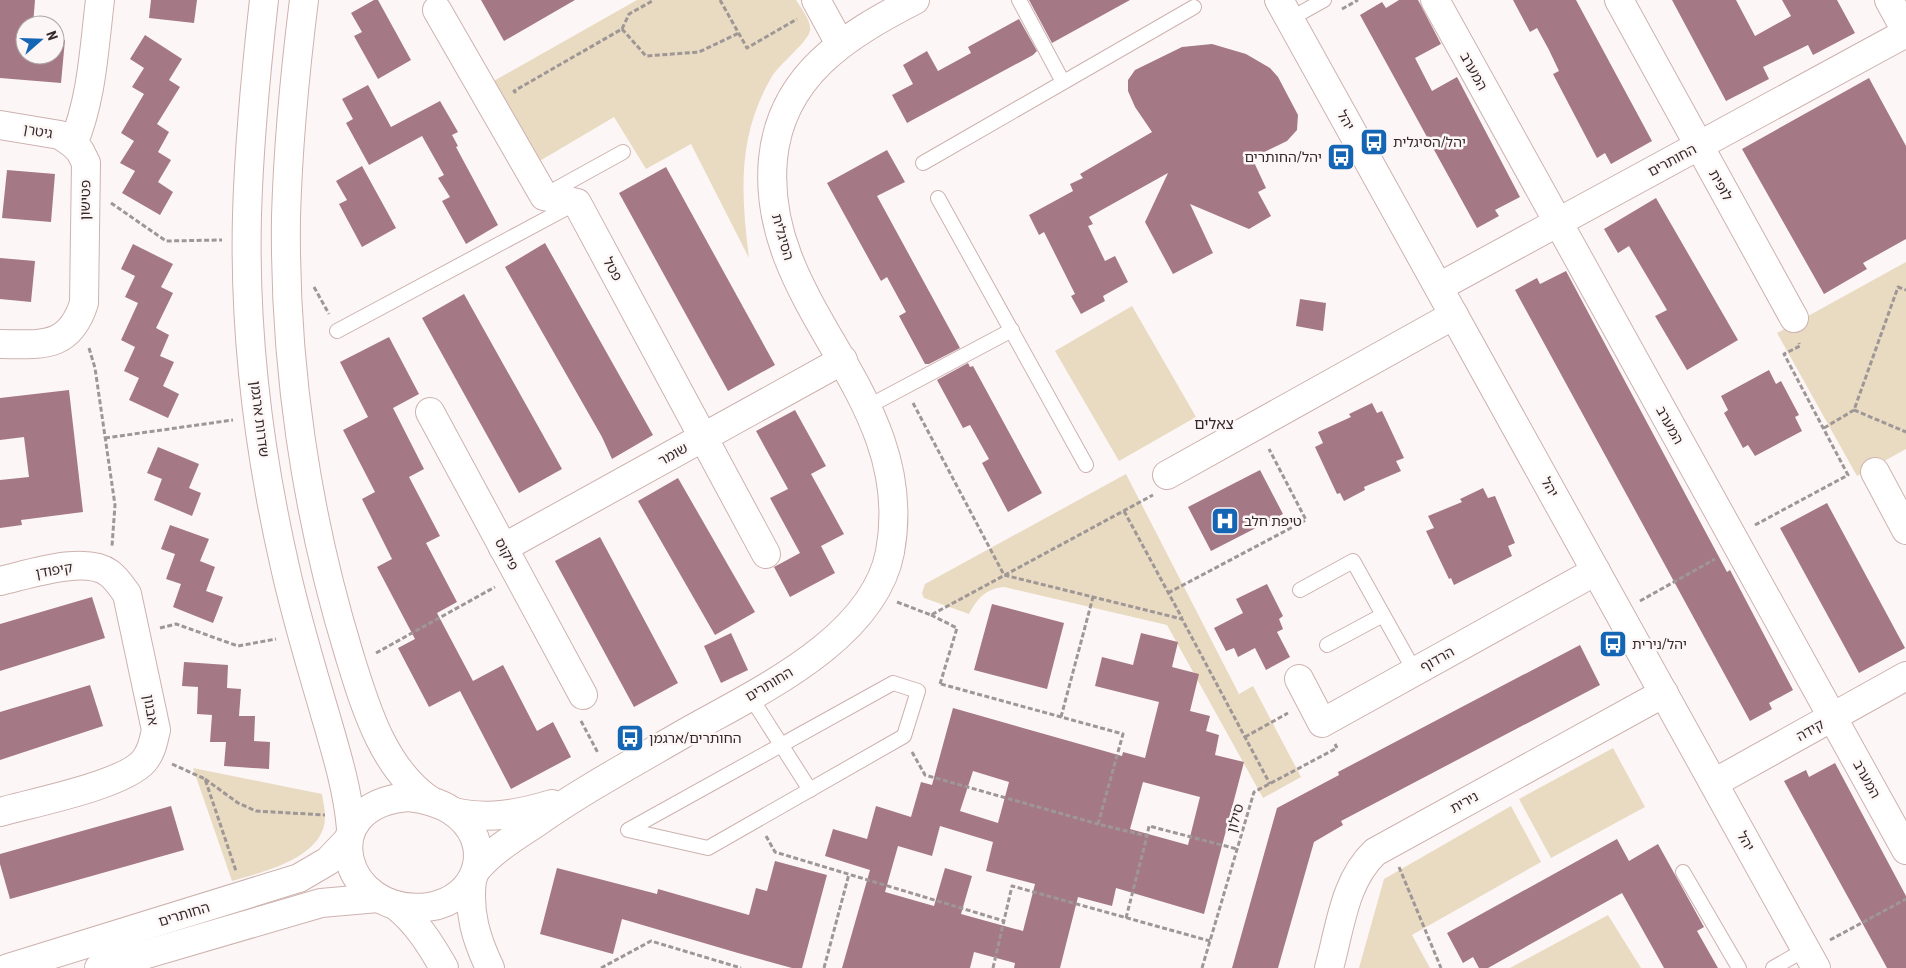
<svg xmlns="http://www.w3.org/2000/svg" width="1906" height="968" font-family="'Roboto Condensed','Noto Sans Hebrew',sans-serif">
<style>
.green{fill:#e9dac2}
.building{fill:#a57885;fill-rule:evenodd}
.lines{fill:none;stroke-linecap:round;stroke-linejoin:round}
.lane-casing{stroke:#cdb2af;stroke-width:16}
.street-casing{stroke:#cdb2af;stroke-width:30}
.secondary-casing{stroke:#cdb2af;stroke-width:30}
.path{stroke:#9f9796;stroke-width:3;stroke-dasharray:5 2.5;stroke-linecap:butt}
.lane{stroke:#fff;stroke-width:14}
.street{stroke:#fff;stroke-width:28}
.secondary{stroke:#fff;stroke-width:28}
.labels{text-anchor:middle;stroke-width:5;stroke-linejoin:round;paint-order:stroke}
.street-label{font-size:14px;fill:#352a29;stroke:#fcf7f6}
.poi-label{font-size:14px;fill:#352a29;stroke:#fcf7f6;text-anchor:start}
.neighbourhood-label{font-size:15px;fill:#352a29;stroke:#fcf7f6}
</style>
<rect width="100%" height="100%" fill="#fcf7f6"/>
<g class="green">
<path d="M637,0H796C801,8 812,22 810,31C807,43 779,64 771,78C737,137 741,194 749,258L691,144L646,169L614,117L538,162L492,82Z"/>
<path d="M1906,262V449L1857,476L1777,333Z"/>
<path d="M1132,306L1196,417L1119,461L1055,351Z"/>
<path d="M1126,474L1239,694L1253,686L1301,777L1263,798L1167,625L1004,587C985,589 978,598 969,614L924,598L922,593L925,584Z"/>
<path d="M1613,748L1645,807L1551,858L1519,799Z"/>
<path d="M193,768L322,794C323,801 325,809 325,817C325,858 262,872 232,881Z"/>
<path d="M1511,806L1541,862L1412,935L1430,968H1359L1384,879Z"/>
<path d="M1608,915L1641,968H1510Z"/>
</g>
<g class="building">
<path d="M0,0H35L33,25H25V55H55V39L65,40L61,83L0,78Z"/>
<path d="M151,0H197L194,23L149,18Z"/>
<path d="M374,0H378L411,60L378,79L354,36L362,32L351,13Z"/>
<path d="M481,0H575L504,41Z"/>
<path d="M1029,0H1130L1052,43Z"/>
<path d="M1399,0H1418L1441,44L1415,58L1432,91L1457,77L1520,197L1495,210L1499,216L1477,228L1360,15L1382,2L1386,8Z"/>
<path d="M1513,0H1576L1652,141L1611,164L1605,153L1597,158L1553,74L1559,71L1549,50L1537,28L1530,32Z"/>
<path d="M1672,0H1736L1755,36L1791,16L1782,0H1837L1855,33L1813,55L1808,45L1763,67L1769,79L1726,101Z"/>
<path d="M1019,19L1037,51L1033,55L907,123L892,95L913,84L903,65L927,51L938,71L971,53L968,47Z"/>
<path d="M145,35L182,59L169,80L180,87L157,124L169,132L158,152L171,160L158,182L173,192L160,215L122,193L135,171L120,163L134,141L121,133L144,94L132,87L144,68L130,59Z"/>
<path d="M1212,44L1246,54L1270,68L1278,77L1298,115L1297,130L1287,141L1252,158L1266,188L1258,192L1271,216L1249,229L1190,204L1213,253L1173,274L1145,222L1168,173L1089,217L1093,224L1088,226L1105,261L1115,256L1128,282L1103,296L1105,301L1081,314L1071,296L1075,294L1044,232L1039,235L1029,215L1073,191L1070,184L1083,178L1080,174L1152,132L1135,107L1128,91V80L1135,70L1182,47Z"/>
<path d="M1869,78L1906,146V239L1863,263L1867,269L1824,294L1742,149Z"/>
<path d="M368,85L391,127L440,101L458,132L452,135L458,146L456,147L498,225L466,244L442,201L450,197L438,178L444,175L422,136L369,165L346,123L353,119L342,99Z"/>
<path d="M887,150L905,182L877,196L960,348L929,364H925L899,316L906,312L887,277L881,281L827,183Z"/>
<path d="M362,166L396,228L362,247L339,204L347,200L336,181Z"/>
<path d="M666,167L775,365L728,391L619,193Z"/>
<path d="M7,170L55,174L51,222L2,218Z"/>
<path d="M1656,198L1738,340L1687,370L1655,316L1667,310L1629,246L1618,253L1604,229Z"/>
<path d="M545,243L653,435L612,459L602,437L505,267Z"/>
<path d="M133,244L173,264L161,287L173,293L156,328L169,335L160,356L174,362L163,386L179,394L168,418L129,400L139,378L124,371L135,347L121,340L138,303L125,297L135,276L121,269Z"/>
<path d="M0,258L35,261L31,302L0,299Z"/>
<path d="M1566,271L1727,572L1730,570L1793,690L1769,703L1772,709L1750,721L1515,290L1537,278L1540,284Z"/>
<path d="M464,294L562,469L519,493L422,318Z"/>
<path d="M1300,299L1326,303L1323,331L1296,326Z"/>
<path d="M389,337L419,394L393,408L424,469L409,477L440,536L426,543L457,602L437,613L473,681L503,665L537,731L553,722L571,757L511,789L460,691L429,707L398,648L415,639L377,567L392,559L362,499L375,492L343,430L368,417L340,362Z"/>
<path d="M968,363L970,367L973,366L1042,493L1008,512L982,463L989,459L970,425L963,428L937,380Z"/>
<path d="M1769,370L1776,384L1781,381L1799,415L1795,417L1802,431L1755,456L1748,445L1743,448L1724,413L1728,410L1721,396Z"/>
<path d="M69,390L83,512L21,520L22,525L0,528V480L29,477L24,437L0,440V398Z"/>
<path d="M1372,403L1377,413L1382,411L1404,458L1396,461L1401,471L1364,487L1365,490L1344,501L1340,493L1337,494L1315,447L1323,443L1318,432L1351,417L1349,414Z"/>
<path d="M795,410L826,466L811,474L844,534L821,546L835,573L790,597L774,567L800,553L770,498L788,489L756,431Z"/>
<path d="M158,447L199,464L189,488L201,493L192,516L154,500L162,479L147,473Z"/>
<path d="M1260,470L1283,514L1211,551L1188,507Z"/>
<path d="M678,478L755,612L715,635L638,501Z"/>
<path d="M1483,488L1488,498L1495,496L1515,543L1508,546L1512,556L1454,585L1451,578L1449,579L1426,531L1434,528L1428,516L1462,502L1460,499Z"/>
<path d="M1827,503L1905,648L1859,673L1780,528Z"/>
<path d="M170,525L209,539L200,561L215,567L206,591L223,597L213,623L173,607L181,584L166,579L175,554L161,549Z"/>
<path d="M600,537L678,683L634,707L555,561Z"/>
<path d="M1267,584L1283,616L1279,619L1283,629L1277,632L1290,657L1266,670L1255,648L1238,657L1234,648L1226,651L1214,628L1243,613L1236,599Z"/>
<path d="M92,597L105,638L0,671V624Z"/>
<path d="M992,604L1064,623L1047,689L974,670Z"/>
<path d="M731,633L748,670L721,683L704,646Z"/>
<path d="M1141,633L1178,642L1172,667L1199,674L1190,711L1210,716L1206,731L1219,735L1215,755L1244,762L1204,914L1116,888L1112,906L1078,897L1060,968H1014L1015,963L974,952L970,968H842L870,870L825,856L833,829L867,839L876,806L911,817L921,782L932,785L953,708L1122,756L1123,752L1145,758L1159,702L1095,686L1102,657L1133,665ZM973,771L1009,782L998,823L960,811ZM1143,782L1200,797L1188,845L1130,829ZM940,826L993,842L986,871L1035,884L1023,931L961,914L972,876L945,868L934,906L885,892L898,846L932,856Z"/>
<path d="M1580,645L1600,685L1341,821L1343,825L1314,842L1278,968H1232L1277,808L1339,775L1338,772Z"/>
<path d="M184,662L228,665L227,688L241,689L239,716H255L254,741L270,742L269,769L224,766L226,742H210L212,715L197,714L198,687L182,686Z"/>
<path d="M90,685L103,726L0,760V712Z"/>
<path d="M1835,763L1906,896V968H1887L1784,781L1806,770L1809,777Z"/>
<path d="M171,806L184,850L10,899L0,864V854Z"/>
<path d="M1617,839L1629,861L1658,844L1704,927L1697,931L1718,968H1664L1622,893L1488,968H1479L1473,957L1463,963L1447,933Z"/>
<path d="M775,861L827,875L802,968H792L738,953L622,919L613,954L540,934L557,868L657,894L658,889L749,915L756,888L767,891Z"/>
</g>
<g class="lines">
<g class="lane-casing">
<g id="lane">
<path d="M1019,0L1063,82"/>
<path d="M1290,19L1324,0"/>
<path d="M923,163L1194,7"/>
<path d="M547,194L623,152"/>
<path d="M938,198L1086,465"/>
<path d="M337,331L574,204"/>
<path d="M867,407L1012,330"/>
<path d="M1300,590L1353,561L1415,672"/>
<path d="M1327,645L1383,615"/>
<path d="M893,683L918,691L904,736L708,848L628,830Z"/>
<path d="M750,696L810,790"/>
<path d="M1683,872L1739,968"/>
<path d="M1773,968L1806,949"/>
</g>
</g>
<g class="street-casing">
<g id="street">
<path d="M816,0L840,44"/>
<path d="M1279,0L1816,968"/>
<path d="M1435,0L1906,850"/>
<path d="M1619,0L1794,318"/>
<path d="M1889,0L1906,31"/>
<path d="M437,10L544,196L577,203L766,554"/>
<path d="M0,125L60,135L73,144"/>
<path d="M1439,287L1906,33"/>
<path d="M0,344C41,344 69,350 84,303L86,163L80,151L73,144C92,99 94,49 100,0"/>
<path d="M430,412L583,695"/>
<path d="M1875,472L1906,530"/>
<path d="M1167,475L1454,315"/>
<path d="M503,548L843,360"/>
<path d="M0,581C27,575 85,555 109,573C117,579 121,586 127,594L156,730C153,742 152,751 144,761C124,785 32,803 0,812"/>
<path d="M1299,679L1322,723L1596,571"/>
<path d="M1714,783L1906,676"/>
<path d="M454,812C488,820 519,814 552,804"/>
<path d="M476,870C493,850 515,837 536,823C583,790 633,763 683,734C753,694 873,641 890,552C919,394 759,308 773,159C781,75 847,35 915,0"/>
<path d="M8,968L299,878L328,861L348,840"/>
<path d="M99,968L321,903L378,898"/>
<path d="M1329,968C1340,929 1344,881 1375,852L1664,693"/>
</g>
</g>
<g class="secondary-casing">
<g id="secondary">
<path d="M264,0C256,71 249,143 247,215C244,332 259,453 285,567C296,617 311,666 325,714C336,752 348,790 351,829"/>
<path d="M304,0C295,72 288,144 286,217C284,364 306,514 349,654C365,706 383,769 431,801"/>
<path d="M409,797C425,799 439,802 452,811C497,841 480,900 428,907C342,918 311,804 409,797Z"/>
<path d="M472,880C468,912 476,939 490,968"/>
<path d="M395,905C416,921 431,945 444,968"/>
</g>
</g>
<g class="path">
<path d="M720,0L747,48L797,19"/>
<path d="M1342,9L1358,0"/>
<path d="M622,29L646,56L699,52L739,33"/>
<path d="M516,93L514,91L622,29L629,14L654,0"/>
<path d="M111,203L166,241L222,240"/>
<path d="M314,287L329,314"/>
<path d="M89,348L95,368L115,505L112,546"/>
<path d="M913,403L1004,575L1182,619L1270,784"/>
<path d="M1854,410L1906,432"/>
<path d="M1824,428L1854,410L1898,287L1906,290"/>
<path d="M105,438L233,420"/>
<path d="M1124,511L1182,618"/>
<path d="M1755,525L1848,475L1784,354L1800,346L1799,343"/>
<path d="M1168,593L1306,520L1269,449"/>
<path d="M1640,601L1715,559"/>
<path d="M897,602L931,615L1153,495"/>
<path d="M931,615L957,628L940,684"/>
<path d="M160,628L176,624L238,646L276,639"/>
<path d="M376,653L495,587"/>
<path d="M941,684L1123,734L1098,824L1147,836L1149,826L1237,849"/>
<path d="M1061,717L1093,597"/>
<path d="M581,721L598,753"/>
<path d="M1245,737L1288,713"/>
<path d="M912,752L925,775L1098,824"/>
<path d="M172,764L205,779L236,871"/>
<path d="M205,779L238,803L256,811L325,815"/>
<path d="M766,836L775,852L1004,921"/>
<path d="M1399,867L1441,968"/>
<path d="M1126,918L1147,836"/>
<path d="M1830,940L1906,899"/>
<path d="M601,968L651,941L741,968"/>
<path d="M824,968L849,874"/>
<path d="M993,968L1012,886L1210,941"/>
<path d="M1202,968L1254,792L1337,748L1335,744"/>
</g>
<use href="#lane" class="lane"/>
<use href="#street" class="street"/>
<use href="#secondary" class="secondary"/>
</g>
<defs>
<g id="bus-square" transform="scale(1.4375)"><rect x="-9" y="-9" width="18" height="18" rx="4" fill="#1465b3" stroke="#fcf7f6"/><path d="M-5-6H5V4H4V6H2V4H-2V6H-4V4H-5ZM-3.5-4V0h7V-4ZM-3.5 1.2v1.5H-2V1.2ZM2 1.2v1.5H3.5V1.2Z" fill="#fff"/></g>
<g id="hospital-square" transform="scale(1.4375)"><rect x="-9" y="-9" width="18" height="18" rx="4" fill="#1465b3" stroke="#fcf7f6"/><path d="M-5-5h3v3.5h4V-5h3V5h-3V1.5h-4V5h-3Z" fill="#fff"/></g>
</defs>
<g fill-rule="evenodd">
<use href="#bus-square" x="1374" y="142"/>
<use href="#bus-square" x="1341" y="157"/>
<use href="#hospital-square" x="1225" y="521"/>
<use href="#bus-square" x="1613" y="644"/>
<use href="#bus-square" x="630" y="738"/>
</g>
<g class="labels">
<g class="street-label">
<text transform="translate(1474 71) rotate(61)" y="5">המערב</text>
<text transform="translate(1346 120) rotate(61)" y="5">יהל</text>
<text transform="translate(38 131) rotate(10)" y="5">גיטרן</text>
<text transform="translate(1672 160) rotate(-28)" y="5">החותרים</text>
<text transform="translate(1721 185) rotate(61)" y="5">לופית</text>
<text transform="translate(85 200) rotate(-89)" y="5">פטישון</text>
<text transform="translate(783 237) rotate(74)" y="5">הסיגלית</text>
<text transform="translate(613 269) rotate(62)" y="5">פטל</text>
<text transform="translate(260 419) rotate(83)" y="5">שדרות ארגמן</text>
<text transform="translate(1670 425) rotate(61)" y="5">המערב</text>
<text transform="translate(673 454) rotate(-29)" y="5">שומר</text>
<text transform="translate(1550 487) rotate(61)" y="5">יהל</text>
<text transform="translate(507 554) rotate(62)" y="5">פיקוס</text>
<text transform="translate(54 570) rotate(-10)" y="5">קיפודן</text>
<text transform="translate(1437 659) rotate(-29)" y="5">הרדוף</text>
<text transform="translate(769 684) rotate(-31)" y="5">החותרים</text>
<text transform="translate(151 710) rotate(80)" y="5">אבנון</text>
<text transform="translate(1810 730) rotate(-29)" y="5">קידה</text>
<text transform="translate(1867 779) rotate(61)" y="5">המערב</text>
<text transform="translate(1464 802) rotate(-29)" y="5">נירית</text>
<text transform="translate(1235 818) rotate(-74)" y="5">סילון</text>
<text transform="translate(1746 841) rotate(61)" y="5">יהל</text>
<text transform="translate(184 914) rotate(-17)" y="5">החותרים</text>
</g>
<g class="poi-label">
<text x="1393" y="147">יהל/הסיגלית</text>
<text x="1322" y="162" text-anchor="end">יהל/החותרים</text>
<text x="1244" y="526">טיפת חלב</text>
<text x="1632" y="649">יהל/נירית</text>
<text x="649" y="743">החותרים/ארגמן</text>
</g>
<g class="neighbourhood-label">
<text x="1214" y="429">צאלים</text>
</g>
</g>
<g transform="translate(40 40) rotate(70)"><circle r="24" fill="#fcf7f6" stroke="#aca5a4"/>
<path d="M0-4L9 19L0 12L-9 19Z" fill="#1465b3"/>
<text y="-8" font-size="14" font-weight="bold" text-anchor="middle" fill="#352a29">N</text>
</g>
</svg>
